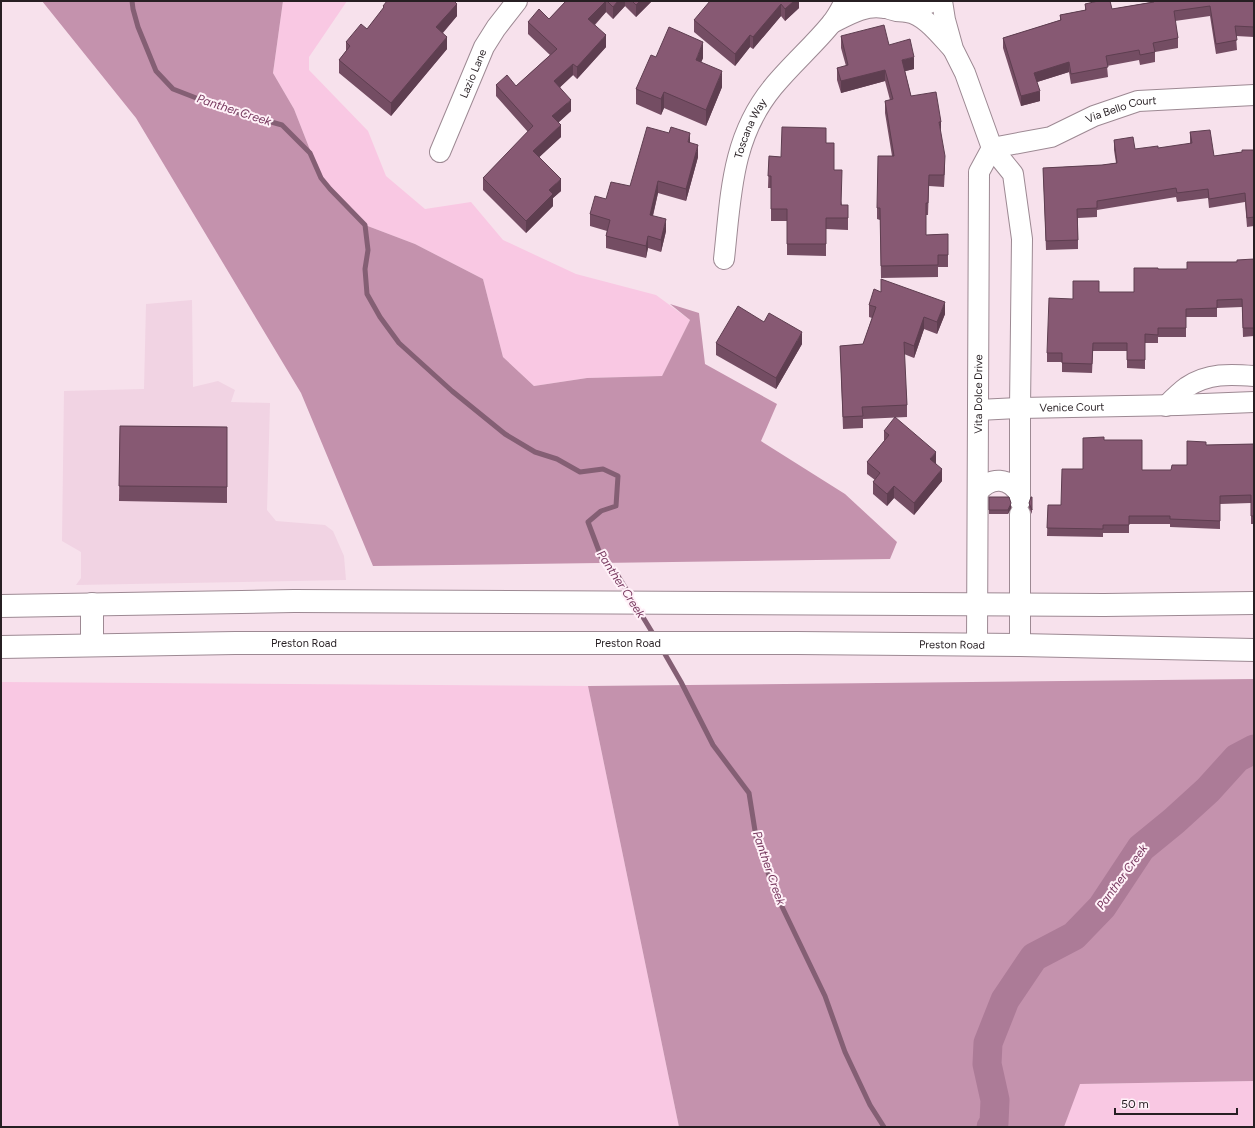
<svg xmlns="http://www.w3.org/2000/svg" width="1255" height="1128" font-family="Figtree,sans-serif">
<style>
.built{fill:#f1d3e3}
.green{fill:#f9c8e3}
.forest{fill:#c492ad}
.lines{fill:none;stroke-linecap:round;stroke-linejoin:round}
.stream{stroke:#845f74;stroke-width:5}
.river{stroke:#ac7b97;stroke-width:29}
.minor-casing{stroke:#9d8993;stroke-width:22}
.primary-casing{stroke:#9d8993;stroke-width:24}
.minor{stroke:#fff;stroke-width:20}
.primary{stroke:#fff;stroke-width:22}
.wall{fill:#744d63}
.shaded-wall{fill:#5e3e50}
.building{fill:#875973;stroke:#5e3e50}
.labels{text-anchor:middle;stroke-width:4;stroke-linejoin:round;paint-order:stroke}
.street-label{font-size:11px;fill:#271f23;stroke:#fff1f8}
.water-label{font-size:12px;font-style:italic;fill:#793a60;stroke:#fff1f8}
</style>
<rect width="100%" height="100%" fill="#f7e1ec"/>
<path class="built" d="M192,300L193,387L218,381L235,390L231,402L270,403L267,510L276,521L325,525L333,531L344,556L346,580L76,585L81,578V552L62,541L64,391L144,389L146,304Z"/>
<g class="green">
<path d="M283,1H347L309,57V70L368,131L386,176L425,209L471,202L503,240L576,274L656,295L690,320L662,376L587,378L534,386L503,357L483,279L415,244L365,225L321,178L294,109L273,73Z"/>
<path d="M1,682L588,686L679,1127H1Z"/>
<path d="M1254,1081V1127H1064L1079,1084Z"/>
</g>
<g class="forest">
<path d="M42,1H283L273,73L294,109L321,178L365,225L415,244L483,279L503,357L534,386L587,378L662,376L690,320L670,304L699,313L705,364L777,404L761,441L845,494L897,542L890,559L373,566L301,393L136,118Z"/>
<path d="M1254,679V1081L1080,1084L1064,1127H679L588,686Z"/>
</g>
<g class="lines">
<g class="stream">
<path d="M132,1L133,9L138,27L156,71L173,89L222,108L282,125L310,153L321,178L330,189L365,225L368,250L365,269L367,294L380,317L399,343L452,391L505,434L535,452L557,459L580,472L603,469L618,476L616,506L601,511L588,522L602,559L615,571L631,597"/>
<path d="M638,609L655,637"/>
<path d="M662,649L681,682L713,745L749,793L756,837L774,890L825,996L845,1052L870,1105L884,1127"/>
</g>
<path class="river" d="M991,1127L994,1123L995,1100L987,1064L988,1043L1005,1000L1034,957L1074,936L1102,907L1141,848L1174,821L1208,790L1237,758L1254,749"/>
<g class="minor-casing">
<g id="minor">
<path d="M874,1C897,16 909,14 933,1"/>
<path d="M942,1L945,20L953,49L965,73L992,148L1013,174L1022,239L1020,408V501"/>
<path d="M907,12C924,14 940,35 952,48"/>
<path d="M832,23C848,15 866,4 884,8"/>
<path id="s1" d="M992,148L1051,137L1094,116L1138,101L1254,95"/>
<path id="s2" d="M440,152L484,47L496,28L517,1"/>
<path id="s3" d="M724,259C731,196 731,138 773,87C791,65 813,46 831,24C837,17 841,9 845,1"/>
<path d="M1166,406C1173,399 1180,392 1187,387C1208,373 1230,374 1254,376"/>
<path id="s4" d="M978,410L1020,408L1178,405L1254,402"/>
<path d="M978,492C991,476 1009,477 1020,495"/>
<path d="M1020,514V645"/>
<path id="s5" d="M977,645L979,172L992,148"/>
</g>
</g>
<g class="primary-casing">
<g id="primary">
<path d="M92,604V645"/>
<path d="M1,606L294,601L1104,605L1254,603"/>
<path id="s6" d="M1,647L235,643H797L1020,645L1254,650"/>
</g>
</g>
<use href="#minor" class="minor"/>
<use href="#primary" class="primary"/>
</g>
<g class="wall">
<path d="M566,1H652L636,17L625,6L613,19L606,12L595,25L606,47L577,79L573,75L560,87L571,111L558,123L561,137L539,157L561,191L553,198V206L526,233L483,190V178L528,132L496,96V85L516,86L550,55L528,34V22L549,19Z"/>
<path d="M799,1V8L785,21L781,16L753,49L750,47L735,66L694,32V20Z"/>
<path d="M1152,1H1254V37L1236,36L1237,50L1216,54L1210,16L1175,21L1178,38V48L1155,52V62L1140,65L1139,60L1107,66L1108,77L1071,84L1069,72L1037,82L1040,101L1021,106L1003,48V38L1060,20V15L1085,10V4L1112,9L1152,2Z"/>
<path d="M457,3V16L443,33L447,49L391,116L339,73V60L346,51V42L367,29L383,9V6Z"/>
<path d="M841,36L889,45L914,69L905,71L911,96L941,134L945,168L944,187L929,186L928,215H926V235L948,234V267H938V277L881,278L880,220L877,219V208L892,156L885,113V101L890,100L885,81L841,93L837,80V68L846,66L841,48Z"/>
<path d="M656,57L703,58L701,62L722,87L706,126L664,108L661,115L636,104V89Z"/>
<path d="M1190,132L1214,156L1242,152L1254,150V226L1247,227L1245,202L1209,208L1208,198L1177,202L1176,197L1097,210V217L1078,218V249L1046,250L1043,168L1102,165L1116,163L1114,150V140L1135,149L1158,148L1190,144Z"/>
<path d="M690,143L698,157L686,201L658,193L653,216L666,231L661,252L648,248L646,258L606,248V236L607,231L590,226V214L606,199L630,186Z"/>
<path d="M826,143L834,170L842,205H848V230L826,229V256L787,255V221H771V188H768L769,156L781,157Z"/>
<path d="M1254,259V336L1243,337L1242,307L1217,308V317H1186V337H1158V343H1145V369L1127,368V351H1093L1092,373L1062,372V362H1047V353L1073,299L1099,292H1134L1158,269H1187Z"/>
<path d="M869,305L945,314L937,334L924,329L914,358L904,354L907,405V417L863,419V428L843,429L840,346L863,344L872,318L869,317Z"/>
<path d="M764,322L802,344L776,389L716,355V343Z"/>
<path d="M120,426L227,427V503L119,501Z"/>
<path d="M884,431L936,463L942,481L914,515L894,498L887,506L873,494V482L875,480L867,474V462L884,441Z"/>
<path d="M1104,440L1142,470H1171L1187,465L1206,445L1254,444V524H1251V503L1220,504V529L1170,527V524H1129V533H1103V537L1047,536L1048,505H1061L1083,469Z"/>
<path d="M989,497L1011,508L1008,514H989Z"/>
<path d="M1032,497V514L1029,508V503Z"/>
</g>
<g class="shaded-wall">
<path d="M606,1V12L588,31V19Z"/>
<path d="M618,1H625V6L613,19V7Z"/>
<path d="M640,1H652L636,17V5Z"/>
<path d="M794,1H799V8L785,21V9Z"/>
<path d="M457,4V16L436,40V27Z"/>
<path d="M781,4V16L753,49V37Z"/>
<path d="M606,35V47L577,79V67Z"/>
<path d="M750,35V47L735,66V54Z"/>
<path d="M447,37V49L391,116V103Z"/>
<path d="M703,42V58L696,75V60Z"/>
<path d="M914,57V69L902,72V60Z"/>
<path d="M1069,62V72L1034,83V73Z"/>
<path d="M573,64V75L554,93V81Z"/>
<path d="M885,70V81L841,93V81Z"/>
<path d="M722,71V87L706,126V110Z"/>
<path d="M1040,91V101L1021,106V96Z"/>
<path d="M664,92V108L661,115V99Z"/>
<path d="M571,100V111L552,128V116Z"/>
<path d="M939,122H941V134Z"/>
<path d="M561,125V137L533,163V151Z"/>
<path d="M690,133V145L688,142Z"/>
<path d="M698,145V157L686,201V189Z"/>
<path d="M561,179V191L553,198V206L526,233V221L549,190Z"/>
<path d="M658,181V193L650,227V215Z"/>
<path d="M666,219V231L661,252V240Z"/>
<path d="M648,236V248L646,258V246Z"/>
<path d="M945,302V314L937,334V322Z"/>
<path d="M924,317V329L914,358V346Z"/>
<path d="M802,332V344L776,389V378Z"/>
<path d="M936,452V463L930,471V459Z"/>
<path d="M942,469V481L914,515V503Z"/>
<path d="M894,486V498L887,506V494Z"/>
<path d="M1011,503V508L1008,514V510Z"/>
</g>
<g class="building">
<path d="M387,1H454L457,4L436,27L447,37L391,103L339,60L350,46L346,42L361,24L367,29L384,7L383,6Z"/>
<path d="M566,1H606L588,19L606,35L577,67L573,64L554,81L571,100L552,116L561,125L533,151L561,179L549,190L553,194L526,221L483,178L533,126L496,85L507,75L516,86L557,49L528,22L539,9L549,19Z"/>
<path d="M607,1H618L613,7Z"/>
<path d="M632,1H640L636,5Z"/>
<path d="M710,1H794L785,9L781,4L753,37L750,35L735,54L694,20Z"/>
<path d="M1098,1H1110L1112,9L1154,2V1H1254V27L1235,26L1237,40L1216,44L1210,6L1174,11L1178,38L1153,43L1155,52L1140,55L1139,50L1106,56L1108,67L1071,74L1069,62L1034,73L1040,91L1021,96L1003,38L1061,20L1060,15L1086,10L1085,4Z"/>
<path d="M884,25L889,45L910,39L914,57L902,60L911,96L936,92L941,122H939L945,156L944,175H929L928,203H926V235L948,234V255H938V265L881,266L880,208H877L878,156H894L885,101L893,99L885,70L841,81L837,68L848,65L841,36Z"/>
<path d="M669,27L703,42L696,60L722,71L706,110L664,92L661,99L636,89L651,55L656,57Z"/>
<path d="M647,127L669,133L671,127L690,133L688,142L698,145L686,189L658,181L650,215L666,219L661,240L648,236L646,246L606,236L610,220L590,214L595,196L606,199L611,182L630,186Z"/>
<path d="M782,127L826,128V143H834V170H842L841,205H848V218H826V244H787V209H771V176H768L769,156L781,157Z"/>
<path d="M1210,130L1214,156L1242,152V150H1254V217L1247,218L1245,193L1209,199L1208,189L1177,193L1176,188L1097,201V208L1077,209L1078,240L1046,241L1043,168L1102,165L1117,163L1114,140L1133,137L1135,149L1158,146V148L1192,143L1190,132Z"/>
<path d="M1254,259V328H1243L1242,299L1217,300V308L1186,309V328H1158V335L1145,334V360H1127V343H1093L1092,364L1062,363V353H1047L1049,298L1073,299V281H1099V292H1134V268H1158V269H1187V262H1237V260Z"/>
<path d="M881,279L945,302L937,322L924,317L914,346L904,342L907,405L862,407L863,416L843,417L840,346L863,344L876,307L869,305L874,289L881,292Z"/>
<path d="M738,306L764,322L769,313L802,332L776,378L716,343Z"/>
<path d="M895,417L936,452L930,459L942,469L914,503L894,486L887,494L873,482L880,473L867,462L889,435L884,431Z"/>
<path d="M120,426L227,427V487L119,486Z"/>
<path d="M1104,437V440H1142V470H1171L1172,465H1187V441L1206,442V445L1254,444V516H1251V495L1220,496V521L1170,519V516H1129V525H1103V529L1047,528L1048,505H1061L1062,469H1083V438Z"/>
<path d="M989,497H1009L1011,503L1008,510H989Z"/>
<path d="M1031,497H1032V510L1029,503Z"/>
</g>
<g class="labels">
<g class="street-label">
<text dy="4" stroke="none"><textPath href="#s2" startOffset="85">Lazio Lane</textPath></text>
<text dy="4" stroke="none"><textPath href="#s1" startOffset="136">Via Bello Court</textPath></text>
<text dy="4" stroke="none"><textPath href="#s3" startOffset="134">Toscana Way</textPath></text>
<text dy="4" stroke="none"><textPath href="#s5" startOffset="251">Vita Dolce Drive</textPath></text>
<text dy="4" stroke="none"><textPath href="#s4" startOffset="94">Venice Court</textPath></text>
<text dy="4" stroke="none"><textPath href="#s6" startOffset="303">Preston Road</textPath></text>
<text dy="4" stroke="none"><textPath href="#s6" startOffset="627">Preston Road</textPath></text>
<text dy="4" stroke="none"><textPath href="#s6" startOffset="951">Preston Road</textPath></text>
</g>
<g class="water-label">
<text transform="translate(234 110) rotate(18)" y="4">Panther Creek</text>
<text transform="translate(621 584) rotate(57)" y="4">Panther Creek</text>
<text transform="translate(769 868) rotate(71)" y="4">Panther Creek</text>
<text transform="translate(1122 877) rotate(-54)" y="4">Panther Creek</text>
</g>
</g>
<rect width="1255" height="1128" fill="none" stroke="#271f23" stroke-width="4"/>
<path d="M1115 1108v6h122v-6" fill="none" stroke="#271f23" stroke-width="2"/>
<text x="1121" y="1108" font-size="12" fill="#271f23" stroke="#fff1f8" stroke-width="3" paint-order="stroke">50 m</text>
</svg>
